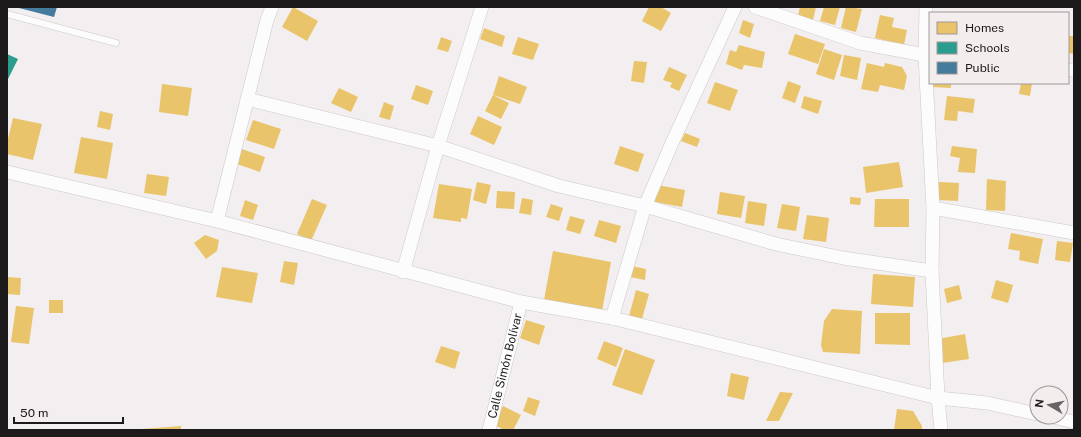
<svg xmlns="http://www.w3.org/2000/svg" width="1081" height="437" font-family="'Public Sans',sans-serif">
<style>
.homes{fill:#e9c46a}
.schools{fill:#2a9d8f}
.public{fill:#457b9d}
.lines{fill:none;stroke-linecap:round;stroke-linejoin:round}
.service-casing{stroke:#ccc9c9;stroke-width:7}
.minor-casing{stroke:#ccc9c9;stroke-width:14}
.service{stroke:#fdfcfd;stroke-width:6}
.minor{stroke:#fdfcfd;stroke-width:13}
.labels{text-anchor:middle;stroke-width:4;stroke-linejoin:round;paint-order:stroke}
.street-label{font-size:12px;fill:#1c1a1a;stroke:#f4edee}
</style>
<rect width="100%" height="100%" fill="#f3eeef"/>
<g class="homes">
<path d="M293,7L318,21L307,41L282,27Z"/>
<path d="M649,7H661L671,13L661,31L642,21Z"/>
<path d="M800,7H816L813,20L798,16Z"/>
<path d="M824,7H840L835,25L820,21Z"/>
<path d="M846,7L862,9L856,32L841,28Z"/>
<path d="M880,15L894,18L892,27L907,30L904,45L875,38Z"/>
<path d="M743,20L754,24L750,38L739,33Z"/>
<path d="M484,28L505,36L502,47L480,39Z"/>
<path d="M795,34L825,44L818,64L788,54Z"/>
<path d="M1068,36H1074V54L1068,53Z"/>
<path d="M441,37L452,41L448,52L437,49Z"/>
<path d="M518,37L539,44L533,60L512,54Z"/>
<path d="M739,45L765,52L762,68L744,65L742,70L726,64L730,50L736,52Z"/>
<path d="M824,49L842,55L834,80L816,74Z"/>
<path d="M844,55L861,58L857,80L840,76Z"/>
<path d="M634,61L647,62L644,83L631,81Z"/>
<path d="M867,63L884,67L885,63L902,67L907,76L904,90L880,85L878,92L861,89Z"/>
<path d="M669,67L687,75L679,91L670,87L672,83L663,80Z"/>
<path d="M499,76L527,87L520,104L493,95Z"/>
<path d="M788,81L801,86L795,103L782,98Z"/>
<path d="M715,82L738,90L730,111L707,103Z"/>
<path d="M931,83H951V88L931,87Z"/>
<path d="M1021,83H1032L1030,96L1019,94Z"/>
<path d="M162,84L192,88L188,116L159,112Z"/>
<path d="M416,85L433,91L428,105L411,99Z"/>
<path d="M339,88L358,97L351,112L331,103Z"/>
<path d="M493,95L509,103L501,119L485,111Z"/>
<path d="M804,96L822,101L818,114L801,108Z"/>
<path d="M947,96L975,99L973,113L958,111L957,121L944,120Z"/>
<path d="M384,102L394,106L390,120L379,117Z"/>
<path d="M100,111L113,114L110,130L97,127Z"/>
<path d="M478,116L502,127L494,145L470,134Z"/>
<path d="M13,118L42,124L33,160L7,154V143Z"/>
<path d="M253,120L281,129L274,149L246,140Z"/>
<path d="M685,133L700,139L697,147L681,141Z"/>
<path d="M81,137L113,143L107,179L74,173Z"/>
<path d="M620,146L644,154L638,172L614,164Z"/>
<path d="M952,146L977,149L975,173L958,172L960,158L950,156Z"/>
<path d="M239,148L265,157L260,172L234,163Z"/>
<path d="M899,162L903,187L866,193L863,167Z"/>
<path d="M147,174L169,177L166,196L144,193Z"/>
<path d="M987,179L1006,181L1005,211L986,210Z"/>
<path d="M477,182L491,185L486,204L473,200Z"/>
<path d="M939,182L959,183L958,201L938,200Z"/>
<path d="M439,184L472,189L467,219L461,218V222L433,218Z"/>
<path d="M657,185L685,190L682,207L655,202Z"/>
<path d="M497,191L515,192L514,209L496,208Z"/>
<path d="M720,192L745,196L741,218L717,214Z"/>
<path d="M850,197L861,198L860,205L850,204Z"/>
<path d="M522,198L533,200L531,215L519,213Z"/>
<path d="M312,199L327,205L311,241L297,234Z"/>
<path d="M875,199H909V227H874Z"/>
<path d="M245,200L258,205L253,220L240,216Z"/>
<path d="M748,201L767,204L764,226L745,223Z"/>
<path d="M551,204L563,208L559,221L546,217Z"/>
<path d="M782,204L800,207L796,231L777,228Z"/>
<path d="M807,215L829,218L826,242L803,239Z"/>
<path d="M570,216L585,220L580,234L566,230Z"/>
<path d="M599,220L621,226L616,243L594,236Z"/>
<path d="M1011,233L1043,239L1038,264L1019,260L1020,251L1008,249Z"/>
<path d="M205,235L219,240L217,251L206,259L194,243Z"/>
<path d="M1057,241L1073,243L1070,262L1055,260Z"/>
<path d="M553,251L611,262L602,311L544,300Z"/>
<path d="M284,261L298,263L294,285L280,282Z"/>
<path d="M632,266L646,269L645,280L630,277Z"/>
<path d="M222,267L258,273L252,303L216,297Z"/>
<path d="M873,274L915,277L913,307L871,304Z"/>
<path d="M7,277L21,278L20,295L7,294Z"/>
<path d="M996,280L1013,285L1008,303L991,298Z"/>
<path d="M959,285L962,299L947,303L944,289Z"/>
<path d="M636,290L649,294L642,319L629,316Z"/>
<rect x="49" y="300" width="14" height="13"/>
<path d="M16,306L34,308L29,344L11,342Z"/>
<path d="M832,309L862,311L860,354L823,352L821,345L824,321Z"/>
<path d="M875,313H910V345L875,344Z"/>
<path d="M526,320L545,326L539,345L520,338Z"/>
<path d="M965,334L969,359L942,363L938,339Z"/>
<path d="M604,341L623,348L616,367L597,359Z"/>
<path d="M441,346L460,352L455,369L435,362Z"/>
<path d="M625,349L655,360L642,395L612,385Z"/>
<path d="M731,373L749,377L744,400L727,396Z"/>
<path d="M780,392L793,393L779,421H766Z"/>
<path d="M528,397L540,401L535,416L523,411Z"/>
<path d="M503,406L521,415L513,430H505L494,425Z"/>
<path d="M897,409L913,411L922,426V430H894Z"/>
<path d="M181,426V430H142V429Z"/>
</g>
<path class="schools" d="M7,54L18,59L7,81Z"/>
<path class="public" d="M15,7H57L54,17Z"/>
<g class="lines">
<g class="service-casing">
<path id="service" d="M7,14L116,43"/>
</g>
<g class="minor-casing">
<g id="minor">
<path d="M755,7L860,43L930,56"/>
<path d="M926,7L925,56L933,208L932,271L938,398L941,430"/>
<path d="M1068,70H1074"/>
<path d="M247,99L438,146L559,186L645,206L776,244L843,258L932,271"/>
<path d="M7,172L217,221L521,302L612,318L938,398L987,403L1037,414"/>
<path d="M933,208L1074,233"/>
<path d="M217,221L267,20L272,7"/>
<path d="M403,272L438,146L482,7"/>
<path d="M612,318L645,206L672,143L735,7"/>
<path d="M1053,417L1074,422"/>
<path id="s1" d="M489,430L521,302"/>
</g>
</g>
<use href="#service" class="service"/>
<use href="#minor" class="minor"/>
</g>
<g class="labels">
<g class="street-label">
<text dy="4" stroke="none"><textPath href="#s1" startOffset="66">Calle Simón Bolívar</textPath></text>
</g>
</g>
<rect width="1081" height="437" fill="none" stroke="#1c1a1a" stroke-width="16"/>
<rect x="929" y="12" width="140" height="72" fill="#f4edee" stroke="#9e9999"/>
<rect x="937" y="22" width="20" height="12" fill="#e9c46a" stroke="#9e9999"/>
<text x="965" y="32" font-size="12" fill="#1c1a1a">Homes</text>
<rect x="937" y="42" width="20" height="12" fill="#2a9d8f" stroke="#9e9999"/>
<text x="965" y="52" font-size="12" fill="#1c1a1a">Schools</text>
<rect x="937" y="62" width="20" height="12" fill="#457b9d" stroke="#9e9999"/>
<text x="965" y="72" font-size="12" fill="#1c1a1a">Public</text>
<g transform="translate(1049 405) rotate(279)"><circle r="19" fill="#f4edee" stroke="#9e9999"/>
<path d="M0-3L7 15L0 10L-7 15Z" fill="#676465"/>
<text y="-6" font-size="11" font-weight="bold" text-anchor="middle" fill="#1c1a1a">N</text>
</g>
<path d="M14 417v6h109v-6" fill="none" stroke="#1c1a1a" stroke-width="2"/>
<text x="20" y="417" font-size="12" fill="#1c1a1a" stroke="#f4edee" stroke-width="3" paint-order="stroke">50 m</text>
</svg>
